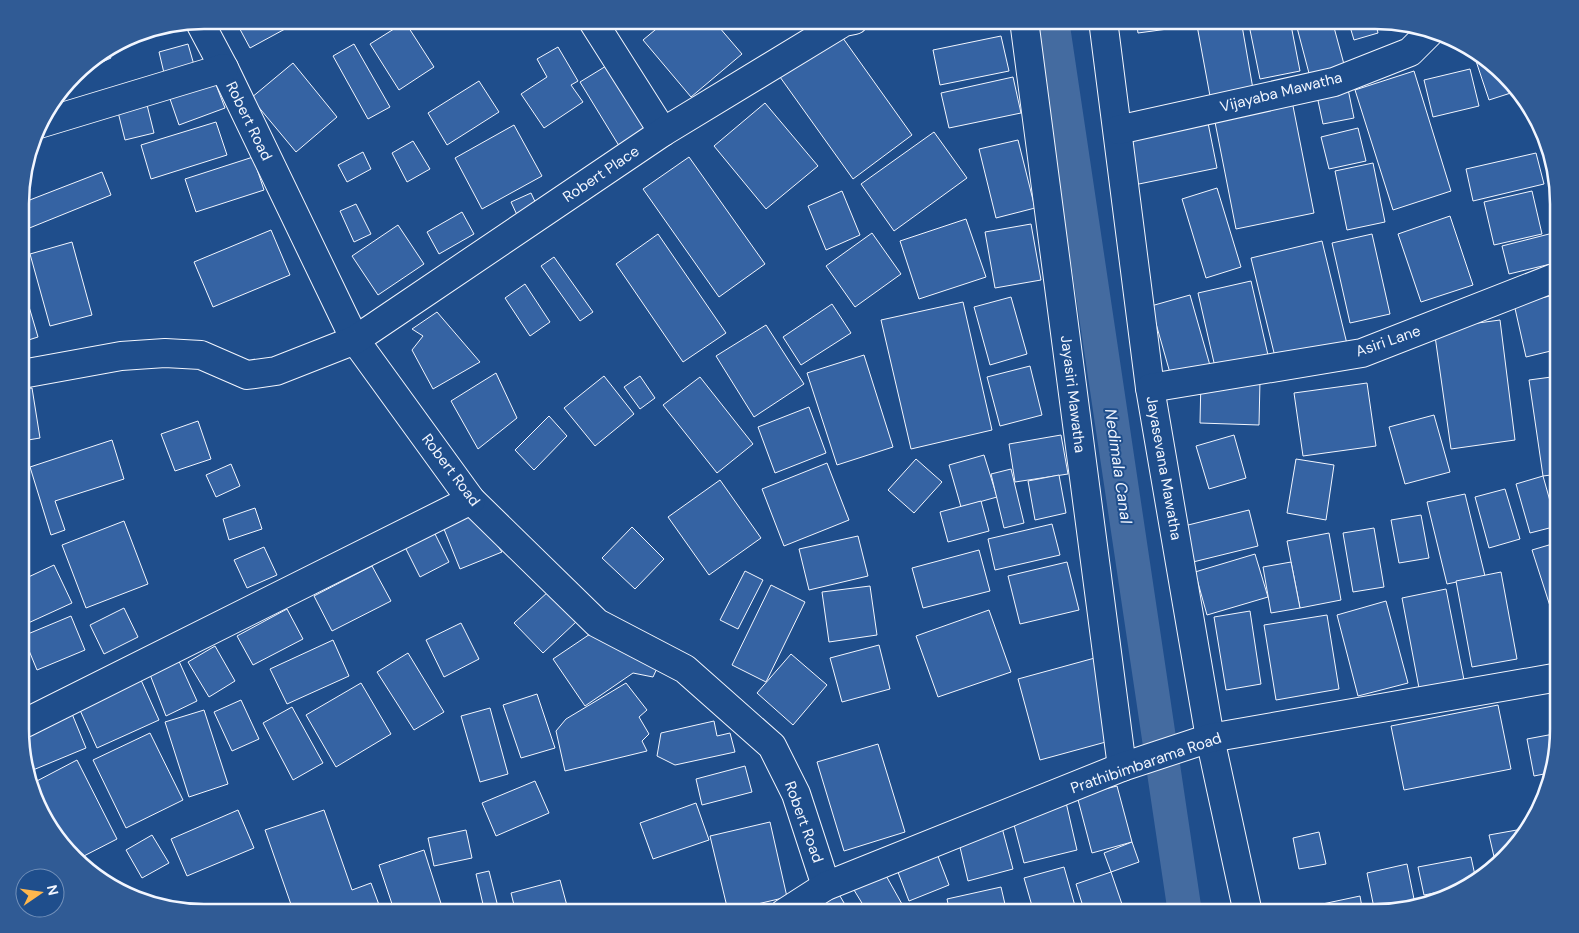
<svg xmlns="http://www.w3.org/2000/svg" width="1579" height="933" font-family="'DM Sans',sans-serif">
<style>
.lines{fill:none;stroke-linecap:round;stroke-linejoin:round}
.canal{stroke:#446ba0;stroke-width:34}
.building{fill:#3563a3;stroke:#f2f6ff}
.minor-casing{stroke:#f2f6ff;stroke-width:30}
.minor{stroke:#1f4e8c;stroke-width:28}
.labels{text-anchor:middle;stroke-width:4;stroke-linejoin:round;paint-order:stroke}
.street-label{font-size:15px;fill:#f2f6ff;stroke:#1f4e8c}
.water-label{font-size:16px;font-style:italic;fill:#f2f6ff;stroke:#1f4e8c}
.rim{fill:none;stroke:#f2f6ff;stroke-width:2.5}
</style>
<rect width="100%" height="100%" fill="#1f4e8c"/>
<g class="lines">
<path class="canal" d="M1052,20L1185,913"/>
</g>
<g class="building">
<path d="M235,20H294L296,23L250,48Z"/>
<path d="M667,20H713L742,54L691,97L643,40Z"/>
<path d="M1136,20H1189L1190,26L1138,33Z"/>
<path d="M1196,20H1241L1253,89L1210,96Z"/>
<path d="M1248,20H1290L1300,71L1260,79Z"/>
<path d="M1295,20H1332L1345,68L1310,77Z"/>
<path d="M1348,20H1375L1378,33L1354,40Z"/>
<path d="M405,22L434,67L399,90L370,44Z"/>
<path d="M159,29L161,32L119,48L117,44L134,34Z"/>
<path d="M840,34L912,135L853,179L780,77Z"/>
<path d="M1001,36L1009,71L940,85L933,50Z"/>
<path d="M188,44L194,65L164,73L159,52Z"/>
<path d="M354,44L390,107L368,119L333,56Z"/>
<path d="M558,47L578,81L571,85L583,102L544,128L521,94L547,77L537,59Z"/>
<path d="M1472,49L1517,91L1489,100Z"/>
<path d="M108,50L111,58L76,74L82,66Z"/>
<path d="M293,63L337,117L296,152L251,98Z"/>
<path d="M611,63L653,129L621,149L580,82Z"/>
<path d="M1470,69L1479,106L1433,117L1424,80Z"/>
<path d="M1414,71L1451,191L1393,210L1355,90Z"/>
<path d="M1013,77L1021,113L949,128L941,93Z"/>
<path d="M479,81L499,112L447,145L428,113Z"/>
<path d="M215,82L225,108L179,125L170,99Z"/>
<path d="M1348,89L1354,118L1323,124L1317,96Z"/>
<path d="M1292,101L1314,213L1236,229L1214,117Z"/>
<path d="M765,103L818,166L766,209L714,146Z"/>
<path d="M147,105L154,133L125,140L118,112Z"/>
<path d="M1529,105L1542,143L1527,106Z"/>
<path d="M1207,118L1217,168L1134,185L1123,135Z"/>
<path d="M216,122L227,155L151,179L141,145Z"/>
<path d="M514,125L542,176L482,209L455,158Z"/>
<path d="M1358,128L1366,161L1329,169L1321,137Z"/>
<path d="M934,132L967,178L894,231L861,184Z"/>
<path d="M1018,140L1035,208L996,218L979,149Z"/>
<path d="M413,141L430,169L407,182L392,153Z"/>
<path d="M363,152L371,169L347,182L338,165Z"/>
<path d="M1536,153L1544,184L1473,201L1466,169Z"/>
<path d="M253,157L264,190L196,212L185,179Z"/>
<path d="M689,157L765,264L719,297L643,189Z"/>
<path d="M1373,163L1385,222L1347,230L1335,171Z"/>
<path d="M102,172L111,195L27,229L22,214V203Z"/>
<path d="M1217,188L1241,267L1206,278L1182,199Z"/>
<path d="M842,191L860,235L826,250L808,206Z"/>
<path d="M1532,191L1542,234L1494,245L1484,202Z"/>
<path d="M531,193L538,208L518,217L511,202Z"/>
<path d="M356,204L371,234L354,242L340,211Z"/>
<path d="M462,212L474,234L439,254L427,232Z"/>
<path d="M1450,216L1473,285L1421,302L1398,234Z"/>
<path d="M966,219L986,277L919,299L900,241Z"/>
<path d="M1031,224L1041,280L995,288L985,232Z"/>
<path d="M398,225L424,264L378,295L352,256Z"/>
<path d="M271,230L290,275L213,307L194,262Z"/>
<path d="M1557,232L1559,238V262L1509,274L1502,246Z"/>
<path d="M872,233L901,274L855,307L826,266Z"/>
<path d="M658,234L726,333L683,362L616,264Z"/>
<path d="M1372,234L1390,314L1350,323L1332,243Z"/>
<path d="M1322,241L1347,344L1276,361L1251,258Z"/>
<path d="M72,242L92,315L50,326L30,254Z"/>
<path d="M554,257L593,312L580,321L541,266Z"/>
<path d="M1251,281L1268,355L1215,367L1198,293Z"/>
<path d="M22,283L38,337L22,342Z"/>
<path d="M525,284L550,322L530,336L505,298Z"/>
<path d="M1559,294V349L1526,357L1514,304Z"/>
<path d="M1190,295L1211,369L1172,380L1151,306Z"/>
<path d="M1011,297L1027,354L990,365L974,307Z"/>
<path d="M963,302L992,430L911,449L881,320Z"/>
<path d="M832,304L851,333L801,365L783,337Z"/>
<path d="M437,312L480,362L433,389L412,350L423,336L412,329Z"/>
<path d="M1500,320L1515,440L1451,449L1434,329Z"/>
<path d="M766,325L804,384L754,417L716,356Z"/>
<path d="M864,355L893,447L837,465L807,373Z"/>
<path d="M1030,366L1042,415L1000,426L987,377Z"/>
<path d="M496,373L517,418L478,449L451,401Z"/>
<path d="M604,376L634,414L595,446L564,408Z"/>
<path d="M640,376L655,398L640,409L624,387Z"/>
<path d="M1559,376V474L1543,476L1529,380Z"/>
<path d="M700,377L753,444L717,473L663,405Z"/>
<path d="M1201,378L1260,380L1259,425L1200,423Z"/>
<path d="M1367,383L1376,446L1303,456L1294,393Z"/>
<path d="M32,388L40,438L22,441V389Z"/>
<path d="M809,407L826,453L775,473L758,427Z"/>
<path d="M1434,415L1450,472L1405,484L1389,427Z"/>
<path d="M549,416L567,436L534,470L515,450Z"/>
<path d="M198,421L211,459L175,471L161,434Z"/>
<path d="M1061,435L1068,474L1015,482L1009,444Z"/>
<path d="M1234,435L1246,478L1209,489L1196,446Z"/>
<path d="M112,440L124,479L55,501L65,530L51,535L30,467Z"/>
<path d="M984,455L997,497L961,507L949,465Z"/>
<path d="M916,459L942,482L914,513L888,490Z"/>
<path d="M1296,459L1334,465L1326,520L1287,513Z"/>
<path d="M827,463L849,520L784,546L762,489Z"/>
<path d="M231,464L240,486L216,497L206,475Z"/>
<path d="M1011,469L1024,523L1004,528L991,474Z"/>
<path d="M1059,475L1066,513L1035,520L1028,481Z"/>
<path d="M1543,476L1557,526L1530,533L1516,484Z"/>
<path d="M720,480L761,538L709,575L668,517Z"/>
<path d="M1505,489L1520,539L1489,548L1475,497Z"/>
<path d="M1465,494L1485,576L1447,584L1427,502Z"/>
<path d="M981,501L989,531L948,542L940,512Z"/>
<path d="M255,508L262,529L229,540L223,519Z"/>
<path d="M1249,510L1258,546L1193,562L1184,526Z"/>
<path d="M473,511L502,552L460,569L442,524Z"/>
<path d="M1421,515L1429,558L1399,563L1391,520Z"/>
<path d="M124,521L148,584L86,608L62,545Z"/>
<path d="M1052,524L1060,555L995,570L988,539Z"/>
<path d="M632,527L664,559L635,589L602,558Z"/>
<path d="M1374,528L1384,587L1353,592L1343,533Z"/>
<path d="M433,530L449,562L420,577L404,545Z"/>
<path d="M1329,533L1341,600L1300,608L1287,541Z"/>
<path d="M858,536L868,576L809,590L799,549Z"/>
<path d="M1559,542V634L1532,550Z"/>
<path d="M264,547L277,575L247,588L234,560Z"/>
<path d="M979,550L990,591L923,608L912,568Z"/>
<path d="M1255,554L1268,597L1207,615L1195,572Z"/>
<path d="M1067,562L1079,610L1020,624L1008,576Z"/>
<path d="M1291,562L1300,608L1271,613L1263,567Z"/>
<path d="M54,565L72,603L26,624L22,614V580Z"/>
<path d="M372,566L391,601L332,631L314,596Z"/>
<path d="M745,571L763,580L738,629L720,620Z"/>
<path d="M1501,572L1517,659L1472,667L1456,581Z"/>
<path d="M771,585L805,602L766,682L732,665Z"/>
<path d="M870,586L877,635L829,642L822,592Z"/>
<path d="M1446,589L1464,680L1419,688L1402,598Z"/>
<path d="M549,591L577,621L543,653L514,623Z"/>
<path d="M1386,601L1408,683L1358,696L1337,615Z"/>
<path d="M124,608L138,637L104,654L90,625Z"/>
<path d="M287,609L303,639L253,665L237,636Z"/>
<path d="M989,610L1011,672L938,697L916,636Z"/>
<path d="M1250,611L1261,684L1226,690L1214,617Z"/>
<path d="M1327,615L1339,689L1276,700L1264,625Z"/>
<path d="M71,616L85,650L37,670L23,636Z"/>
<path d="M461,623L479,659L444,677L426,640Z"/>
<path d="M596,630L659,664L653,677L633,673L585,706L553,659Z"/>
<path d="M333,640L349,676L287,704L270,669Z"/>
<path d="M879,645L890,689L842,702L830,658Z"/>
<path d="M215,646L235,681L209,697L188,662Z"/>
<path d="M408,653L444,712L414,730L377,672Z"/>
<path d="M791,654L827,685L793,725L757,693Z"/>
<path d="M1102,656L1124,737L1040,760L1018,679Z"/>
<path d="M178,659L197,701L166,716L149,672Z"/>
<path d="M141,680L159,720L97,748L79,708Z"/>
<path d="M361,683L391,734L336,767L306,715Z"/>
<path d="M626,683L647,710L639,717L649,734L642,741L647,751L565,771L556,731L566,719Z"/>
<path d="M537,694L555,748L521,758L503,705Z"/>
<path d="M241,700L259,739L232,751L214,712Z"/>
<path d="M1498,705L1511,769L1404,790L1391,726Z"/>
<path d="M292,707L323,763L293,780L263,723Z"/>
<path d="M490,708L508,774L480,782L461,716Z"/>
<path d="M70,709L86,748L33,770L22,742V730Z"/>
<path d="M204,710L228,784L189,797L165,722Z"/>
<path d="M714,721L717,736L730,733L735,752L675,765L657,756L661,733Z"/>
<path d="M150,733L183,800L126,828L93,760Z"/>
<path d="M1559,733V741L1549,773L1534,776L1527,739Z"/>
<path d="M878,744L905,832L844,851L817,762Z"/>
<path d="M77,760L117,839L80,858L63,842L33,783Z"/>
<path d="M745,766L752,792L702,805L696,779Z"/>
<path d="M535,781L549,813L496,836L482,803Z"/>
<path d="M1117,786L1132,842L1092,853L1077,796Z"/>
<path d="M1065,798L1077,850L1024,863L1012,817Z"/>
<path d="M696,803L709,840L653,859L640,823Z"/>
<path d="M238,810L254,848L187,876L171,839Z"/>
<path d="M324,810L352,890L371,883L382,913H294L265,830Z"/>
<path d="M770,822L787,897L728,911L710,836Z"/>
<path d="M1001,824L1013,869L968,881L959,843Z"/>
<path d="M1528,828L1495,861L1489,835Z"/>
<path d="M466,830L472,858L434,866L428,838Z"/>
<path d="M1319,832L1326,864L1299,869L1293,838Z"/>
<path d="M152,835L169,863L142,878L126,850Z"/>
<path d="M1132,842L1139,862L1111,872L1104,853Z"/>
<path d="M424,850L444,913H395L379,865Z"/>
<path d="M936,851L949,885L909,901L896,867Z"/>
<path d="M1471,857L1476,880L1470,886L1424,895L1418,867Z"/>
<path d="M1407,864L1415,904L1387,913H1375L1367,873Z"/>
<path d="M1064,867L1077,913H1034L1024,878Z"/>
<path d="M489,871L499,911L485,913L476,874Z"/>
<path d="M884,872L907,913H868L854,890Z"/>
<path d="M1111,872L1125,913H1085L1076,884Z"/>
<path d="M560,880L569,913H516L511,893Z"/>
<path d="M834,886L850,913H801Z"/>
<path d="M1001,887L1007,913H950L947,899Z"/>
<path d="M1360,896L1363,913H1315L1313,906Z"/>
<path d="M927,909L928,913H908Z"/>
</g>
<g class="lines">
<g class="minor-casing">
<g id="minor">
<path d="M592,20L663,132"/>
<path d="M1024,20L1122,767"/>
<path d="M1103,20L1150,388L1210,738L1248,913"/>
<path d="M199,21L224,68L355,340L471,500L597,623L685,669L772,746L796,794L826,886"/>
<path d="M39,124L224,68"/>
<path d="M1118,130L1334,82L1410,52L1432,30"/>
<path d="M22,374L121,356L165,353L201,355L247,375L276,371L355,340L663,132L844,22L854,20"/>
<path d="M1150,388L1362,353L1559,276"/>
<path d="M25,723L471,500"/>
<path d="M784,913L826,886L1122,767L1210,738L1559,677"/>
</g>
</g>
<use href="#minor" class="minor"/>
</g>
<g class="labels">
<g class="street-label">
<text transform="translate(1281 92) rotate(-14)" y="5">Vijayaba Mawatha</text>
<text transform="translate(249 121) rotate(64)" y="5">Robert Road</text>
<text transform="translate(601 174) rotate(-34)" y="5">Robert Place</text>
<text transform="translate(1388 341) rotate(-19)" y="5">Asiri Lane</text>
<text transform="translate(1073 394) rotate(83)" y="5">Jayasiri Mawatha</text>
<text transform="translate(1164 468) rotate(80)" y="5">Jayasevana Mawatha</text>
<text transform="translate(451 470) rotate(53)" y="5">Robert Road</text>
<text transform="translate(1146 763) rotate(-19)" y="5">Prathibimbarama Road</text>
<text transform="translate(804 822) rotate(70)" y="5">Robert Road</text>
</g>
<g class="water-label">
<text transform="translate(1119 466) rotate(82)" y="6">Nedimala Canal</text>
</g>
</g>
<path d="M0 0H1579V933H0ZM204 29H1375A175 175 0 0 1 1550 204V729A175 175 0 0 1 1375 904H204A175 175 0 0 1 29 729V204A175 175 0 0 1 204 29Z" fill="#305b95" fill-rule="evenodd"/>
<path class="rim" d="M204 29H1375A175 175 0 0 1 1550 204V729A175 175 0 0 1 1375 904H204A175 175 0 0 1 29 729V204A175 175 0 0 1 204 29Z"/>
<g transform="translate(40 893) rotate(77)"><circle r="24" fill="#1f4e8c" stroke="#7391ba"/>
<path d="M0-4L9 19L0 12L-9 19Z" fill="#ffb74d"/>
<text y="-8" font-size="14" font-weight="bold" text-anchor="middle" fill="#f2f6ff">N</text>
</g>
</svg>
